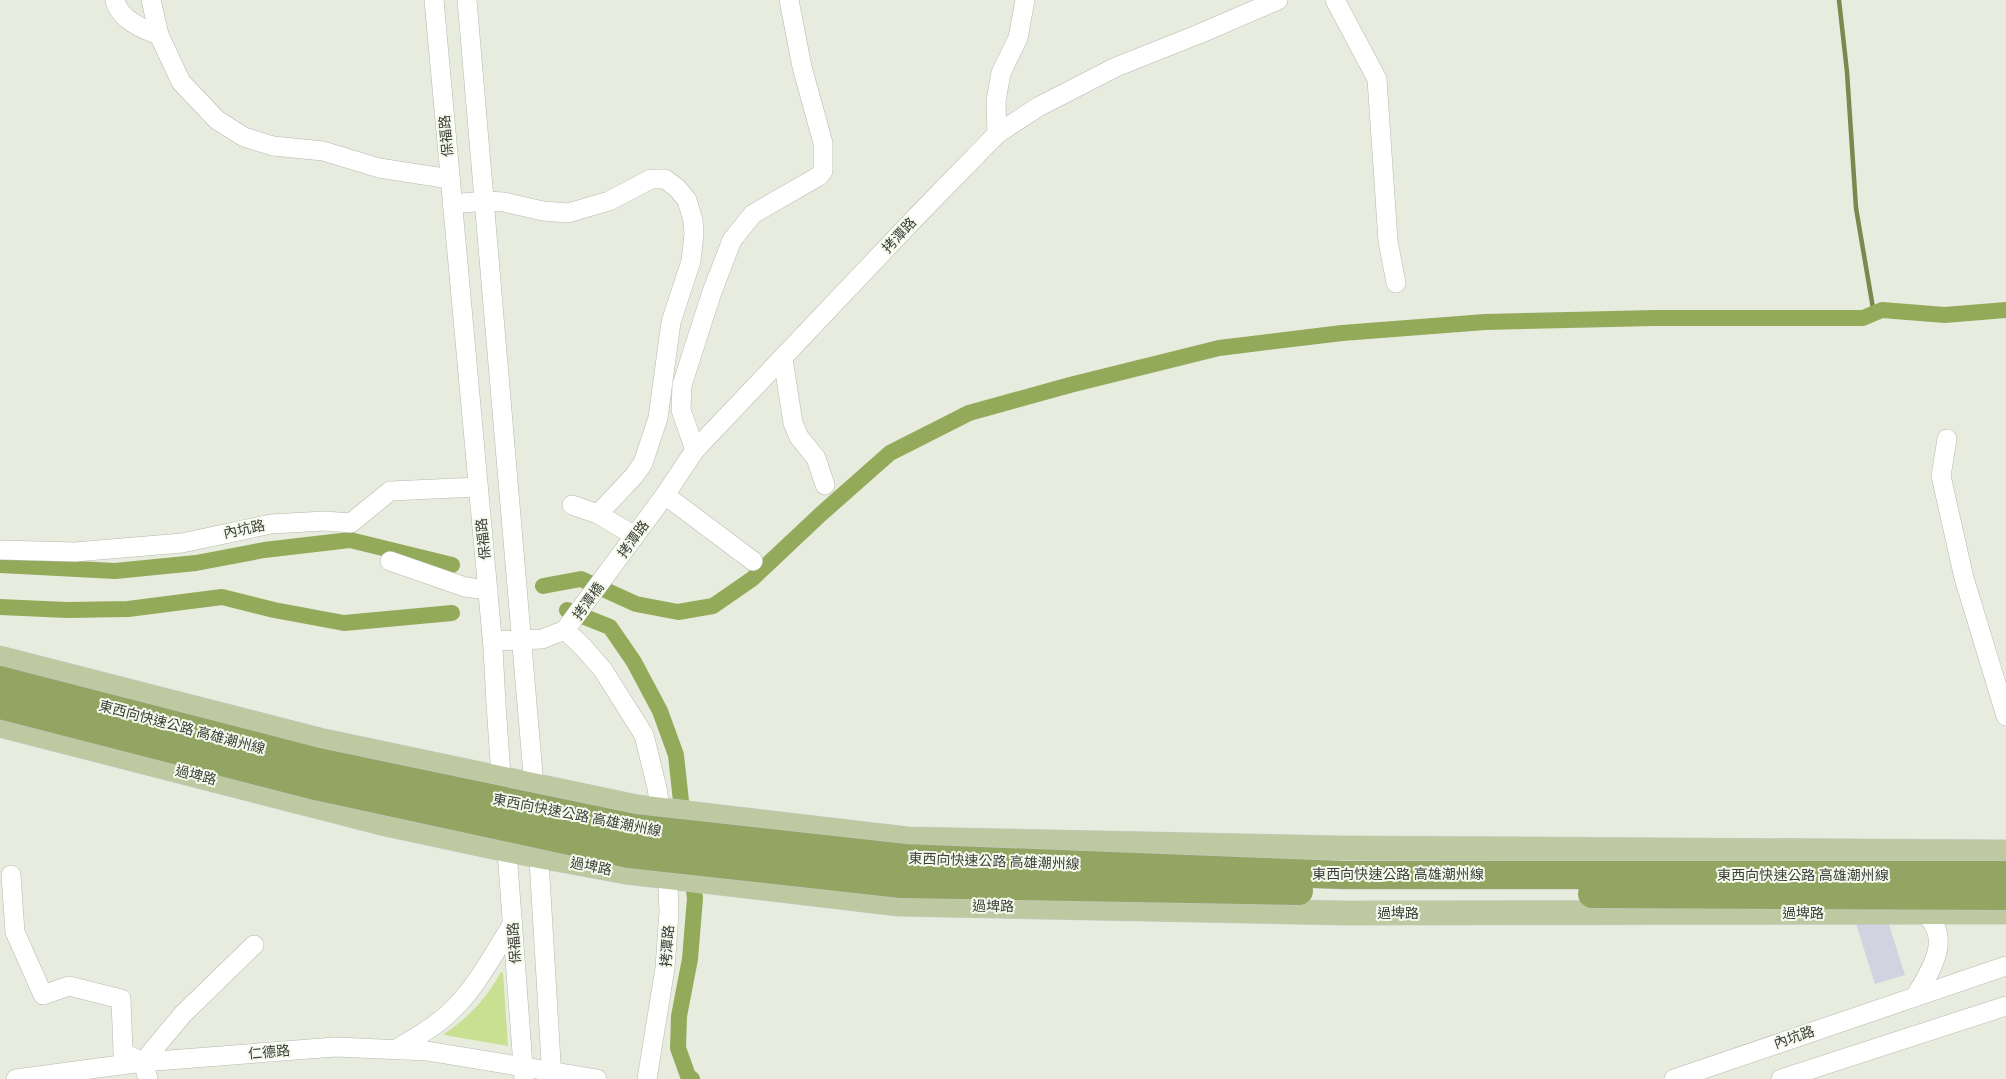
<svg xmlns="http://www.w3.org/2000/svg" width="2006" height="1079" font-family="'Fira Sans Condensed','Noto Sans TC',sans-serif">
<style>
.green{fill:#c9e092}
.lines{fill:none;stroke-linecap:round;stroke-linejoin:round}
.stream{stroke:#798950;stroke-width:4.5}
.canal{stroke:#94aa5b;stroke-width:16}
.building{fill:#d2d3e0}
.minor-casing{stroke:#b4b9ac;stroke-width:20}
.major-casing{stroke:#c8c9c7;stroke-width:25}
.minor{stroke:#fff;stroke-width:19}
.major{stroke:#bec9a1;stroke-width:24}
.highway-bridge-casing{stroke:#c8c9c7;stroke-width:29;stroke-linecap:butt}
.highway-bridge{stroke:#92a562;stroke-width:28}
.labels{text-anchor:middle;stroke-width:4;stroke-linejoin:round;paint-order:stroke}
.street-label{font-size:14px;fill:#3b3d38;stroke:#f5faec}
</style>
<rect width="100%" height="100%" fill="#e8ecdf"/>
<path class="green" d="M501,972L503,973L508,1046L444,1035V1034C468,1018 487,998 501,972Z"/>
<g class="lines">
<path class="stream" d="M1839,0L1847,72L1856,208L1874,314"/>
<g class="canal">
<path d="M0,565L115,571L196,563L264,550L350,540L452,565"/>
<path d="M543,586L581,579L636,604L678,612L713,606L752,579L821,514L890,453L969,413L1070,385L1219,348L1342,333L1485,322L1655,318H1863L1882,310L1945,315L2006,310"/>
<path d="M0,607L67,610L128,609L222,597L274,610L344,623L452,613"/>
<path d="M567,610L610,627L634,662L660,711L676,755L683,820"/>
<path d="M691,871L695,898L690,959L679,1016L678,1048L688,1076L692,1079"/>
</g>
</g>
<path class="building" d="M1886,915L1905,975L1875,984L1856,924Z"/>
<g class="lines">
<g class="minor-casing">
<g id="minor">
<path d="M115,0C119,19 142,29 159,35"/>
<path d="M151,0L159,35L181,82L217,120L244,137L273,146L323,151L379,168L450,179"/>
<path d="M434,0L493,648L496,704L502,791"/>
<path d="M467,0L535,798"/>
<path d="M1335,0L1377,79L1388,241L1396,283"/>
<path d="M997,134L996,101L1001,73L1018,38L1025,0"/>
<path d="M452,204L485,201L504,202L543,211L568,213L609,201L651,179H665L677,188L687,200L693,220L694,234L691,261L671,322L658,418L643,463L634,476L598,514"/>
<path d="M783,359L793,423L799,437L816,458L825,485"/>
<path d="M1947,439L1941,476L1964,578L2006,716"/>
<path d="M695,450L681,410L682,385L712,292L732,240L753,214L819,176L823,171V143L802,67L789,0"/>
<path d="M665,495L753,561"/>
<path d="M572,505L598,514L635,536"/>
<path d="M0,550L75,552L182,543L271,524L325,521L351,523L390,491L478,487"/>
<path d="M390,561L465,587L488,590"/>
<path d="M565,630L583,647L603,670L644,735L657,788L662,822"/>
<path d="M493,641L542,639L565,630L665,495L695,450L916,217L997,134L1038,107L1116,67L1199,34L1278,0"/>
<path d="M506,838L524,1079"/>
<path d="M538,843L552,1079"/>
<path d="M11,875L15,932L43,995L69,986L121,999L123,1053L143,1062"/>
<path d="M1915,997C1931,970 1954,937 1923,912"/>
<path d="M395,1050C413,1039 432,1029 447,1015C475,990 493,955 513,923"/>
<path d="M16,1079L143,1062L335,1047L427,1051L597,1079"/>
<path d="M148,1079L143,1062L183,1014L254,945"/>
<path d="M647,1079L665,968L669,912L667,864"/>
<path d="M1674,1079L2006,966"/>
<path d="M1781,1079L2006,1006"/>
</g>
</g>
<g class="major-casing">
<g id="major">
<path d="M0,658L324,741L637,807L908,839L1343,848L2006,852"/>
<path d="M0,725L381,823L507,850L626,872L898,904L1343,913L2006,912"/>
</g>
</g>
<use href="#minor" class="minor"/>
<use href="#major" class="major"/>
<g class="highway-bridge-casing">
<g id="highway-bridge">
<path d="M0,680L318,762L634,828L905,858L1343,875H2006"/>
<path d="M0,705L311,785L629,854L901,884L1299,891"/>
<path d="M1592,894L2006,896"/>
</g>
</g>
<use href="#highway-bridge" class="highway-bridge"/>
</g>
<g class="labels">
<g class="street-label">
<text transform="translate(446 136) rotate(-95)" y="5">保福路</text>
<text transform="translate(899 235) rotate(-47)" y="5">拷潭路</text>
<text transform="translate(244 529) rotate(-12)" y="5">內坑路</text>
<text transform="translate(483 539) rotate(-96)" y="5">保福路</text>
<text transform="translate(633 539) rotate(-54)" y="5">拷潭路</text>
<text transform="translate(588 601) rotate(-54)" y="5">拷潭橋</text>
<text transform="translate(182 727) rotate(15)" y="5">東西向快速公路 高雄潮州線</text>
<text transform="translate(196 775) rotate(14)" y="5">過埤路</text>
<text transform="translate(577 815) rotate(11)" y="5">東西向快速公路 高雄潮州線</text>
<text transform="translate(994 861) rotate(2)" y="5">東西向快速公路 高雄潮州線</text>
<text transform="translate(591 866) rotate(11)" y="5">過埤路</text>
<text x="1398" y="879">東西向快速公路 高雄潮州線</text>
<text x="1803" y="880">東西向快速公路 高雄潮州線</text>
<text transform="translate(993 906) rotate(1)" y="5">過埤路</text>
<text x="1398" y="918">過埤路</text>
<text x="1803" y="918">過埤路</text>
<text transform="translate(514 943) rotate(-94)" y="5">保福路</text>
<text transform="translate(667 946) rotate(-86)" y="5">拷潭路</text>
<text transform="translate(1794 1037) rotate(-19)" y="5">內坑路</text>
<text transform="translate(269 1052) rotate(-5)" y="5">仁德路</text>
</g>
</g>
</svg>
